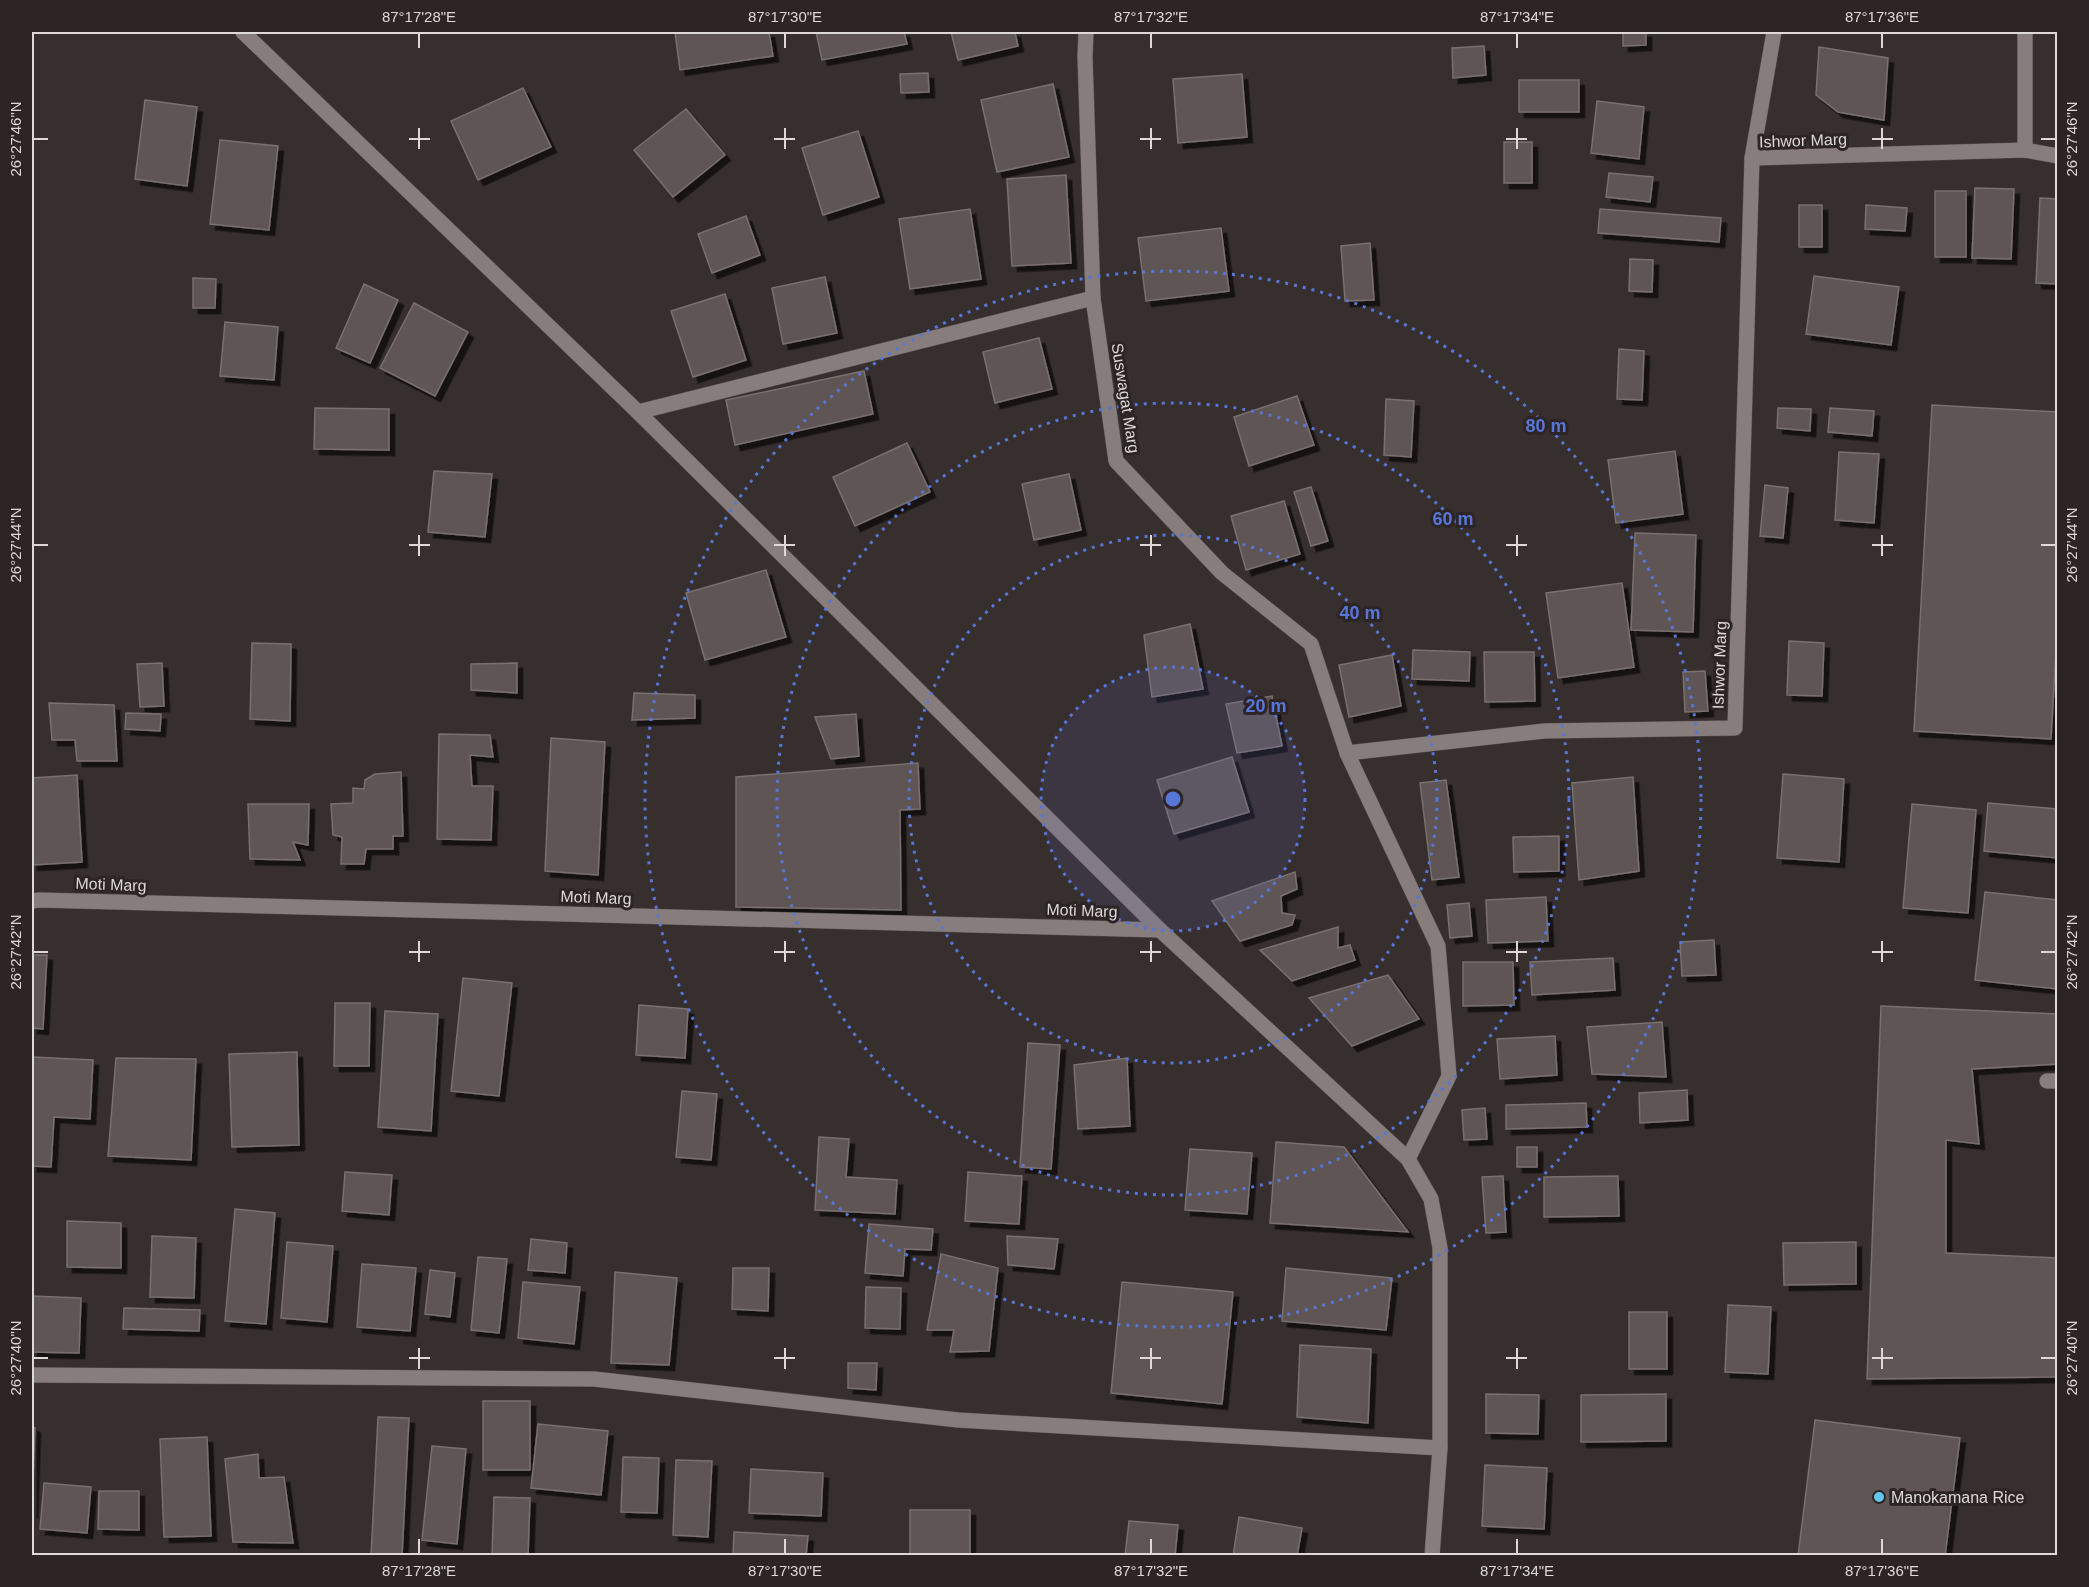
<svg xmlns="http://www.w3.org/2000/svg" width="2089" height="1587" font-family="Arial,sans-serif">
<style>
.building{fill:#5f5555;stroke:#796f6f;stroke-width:1.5;filter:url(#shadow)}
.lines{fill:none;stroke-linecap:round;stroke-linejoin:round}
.street-casing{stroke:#544d4d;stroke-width:16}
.secondary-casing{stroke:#544d4d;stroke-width:16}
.street{stroke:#887d7d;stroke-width:15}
.secondary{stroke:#887d7d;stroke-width:15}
.ticks{fill:none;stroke:#ded8d8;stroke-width:2}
.ring{fill:none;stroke:#5777d8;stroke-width:3;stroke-dasharray:3 6}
.poi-dot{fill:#64c5ee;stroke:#2d2525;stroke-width:2}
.labels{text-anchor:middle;stroke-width:6;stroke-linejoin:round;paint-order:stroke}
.street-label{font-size:16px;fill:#ded8d8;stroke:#2d2525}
.poi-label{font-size:16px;fill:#ded8d8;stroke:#2d2525;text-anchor:start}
.centre{fill:#5777d8;stroke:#2d2525;stroke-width:3}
.ring-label{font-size:18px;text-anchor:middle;font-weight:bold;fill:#5777d8;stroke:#2d2525;stroke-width:6;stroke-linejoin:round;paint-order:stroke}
.neatline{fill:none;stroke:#ded8d8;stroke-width:2}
.ticks-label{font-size:15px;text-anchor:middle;fill:#ded8d8}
</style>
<defs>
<filter id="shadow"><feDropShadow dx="5.5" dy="5.5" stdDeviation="0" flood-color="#0009"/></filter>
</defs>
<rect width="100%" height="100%" fill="#372e2e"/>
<g class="building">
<path d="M675,32H769L773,56L680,70Z"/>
<path d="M816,32H904L907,44L822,60Z"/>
<path d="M951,32H1015L1018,46L958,60Z"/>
<path d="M1623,32H1646V45L1623,46Z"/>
<path d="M1484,46L1486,75L1453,78L1452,48Z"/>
<path d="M1819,47L1888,58L1884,120L1838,112L1816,95Z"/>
<path d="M928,73L929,92L901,93L900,74Z"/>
<path d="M1242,74L1247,137L1178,143L1173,79Z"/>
<rect x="1519" y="80" width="60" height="32"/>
<path d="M1053,84L1069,157L997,172L981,100Z"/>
<path d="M523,88L551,147L478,180L451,121Z"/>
<path d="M145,100L197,107L187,186L135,179Z"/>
<path d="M1597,101L1644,107L1639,159L1591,153Z"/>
<path d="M686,109L725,155L673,197L634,150Z"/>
<path d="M858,131L879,197L823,215L802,148Z"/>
<path d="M220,140L278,146L269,230L210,224Z"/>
<rect x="1504" y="142" width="28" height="41"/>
<path d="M1609,173L1653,177L1650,202L1606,197Z"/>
<path d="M1066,175L1071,263L1012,266L1007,179Z"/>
<path d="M1975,188L2014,189L2011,259L1972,258Z"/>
<rect x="1935" y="191" width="31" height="66"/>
<path d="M2040,198L2058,199V284L2036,283Z"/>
<rect x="1799" y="205" width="23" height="42"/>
<path d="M1866,205L1907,208L1905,231L1865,229Z"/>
<path d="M970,209L981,279L910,289L899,219Z"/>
<path d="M1600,209L1721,218L1719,242L1598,233Z"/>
<path d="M746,216L760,255L712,273L698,234Z"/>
<path d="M1221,228L1229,291L1146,301L1138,238Z"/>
<path d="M1370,243L1374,300L1345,301L1341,246Z"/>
<path d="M1630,259L1653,260L1652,292L1629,291Z"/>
<path d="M1814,276L1899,287L1891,345L1806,334Z"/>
<path d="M825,277L837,333L783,344L772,288Z"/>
<path d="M193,278L216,279L215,308H193Z"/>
<path d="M364,284L398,300L370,363L336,348Z"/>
<path d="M725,294L746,360L693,377L671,311Z"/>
<path d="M414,303L468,332L435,396L380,368Z"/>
<path d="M225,322L278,327L274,380L220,376Z"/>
<path d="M1039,338L1052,389L995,403L983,352Z"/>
<path d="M1619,349L1644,351L1642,400L1617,399Z"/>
<path d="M864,371L873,414L735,445L726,400Z"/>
<path d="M1297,396L1314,445L1249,466L1234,417Z"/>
<path d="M1386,399L1414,401L1411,457L1384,455Z"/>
<path d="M1932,405L2058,412V614L2051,739L1914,731Z"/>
<path d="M315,408L389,409V450L314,449Z"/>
<path d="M1778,408L1811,409L1810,431L1777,428Z"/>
<path d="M1830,408L1874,411L1872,436L1828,432Z"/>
<path d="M907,443L930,492L855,526L833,477Z"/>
<path d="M1675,451L1683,514L1616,523L1608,460Z"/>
<path d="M1839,452L1879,454L1874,523L1835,520Z"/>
<path d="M434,471L492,474L485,537L428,532Z"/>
<path d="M1069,474L1081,530L1034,540L1022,484Z"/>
<path d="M1765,485L1788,488L1783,538L1760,536Z"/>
<path d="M1311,487L1328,541L1311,546L1294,492Z"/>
<path d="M1284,501L1300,554L1246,570L1231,516Z"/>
<path d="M1635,533L1696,535L1693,632L1631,630Z"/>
<path d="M766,570L786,637L705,660L686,593Z"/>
<path d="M1622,583L1634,667L1558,678L1546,593Z"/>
<path d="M1190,624L1203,689L1152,697L1144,635Z"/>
<path d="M1789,641L1824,643L1822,696L1787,695Z"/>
<path d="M252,643L291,644L290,721L250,719Z"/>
<path d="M1413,650L1470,652L1469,681L1412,679Z"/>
<path d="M1484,652H1534L1535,701L1485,702Z"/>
<path d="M1392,655L1401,706L1349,717L1339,665Z"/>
<path d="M162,663L164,706L140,707L137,664Z"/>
<path d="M517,663V693L471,690V664Z"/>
<path d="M1705,671L1708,711L1685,712L1683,672Z"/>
<path d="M634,693L695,695V718L632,720Z"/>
<path d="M1272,696L1282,746L1237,753L1226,704Z"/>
<path d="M49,703L114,705L117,761H77L75,740H52Z"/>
<path d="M126,713L161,714L160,731L125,729Z"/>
<path d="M856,714L859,756L831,759L815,717Z"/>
<path d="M439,734L490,735L493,757L470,755L472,786H493L491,840L437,839Z"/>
<path d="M551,738L605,742L598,875L545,871Z"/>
<path d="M1232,757L1249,812L1174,834L1157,780Z"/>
<path d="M918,763L920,809L900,810L901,910L736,907V777Z"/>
<path d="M401,772L403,836H393V849H366L364,864H341L342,837L333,835L331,804L353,803V788L364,789L365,780L375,774Z"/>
<path d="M1783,774L1844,779L1839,862L1777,858Z"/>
<path d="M77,775L82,862L32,865V778Z"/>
<path d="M1633,777L1639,871L1579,880L1572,783Z"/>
<path d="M1446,780L1459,877L1432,880L1420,783Z"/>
<path d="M1988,803L2058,809V858L1984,851Z"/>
<path d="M248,804H309L308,845L293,842L300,860L250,859Z"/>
<path d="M1912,804L1976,810L1968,913L1903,908Z"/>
<path d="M1559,836V871L1514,872L1513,837Z"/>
<path d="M1295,872L1297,889L1281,896L1282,913L1295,915L1292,925L1240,941L1212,901Z"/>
<path d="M1985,892L2058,900V989L1975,980Z"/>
<path d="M1546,897L1548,941L1488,943L1486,900Z"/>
<path d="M1469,903L1472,936L1450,938L1447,905Z"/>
<path d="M1338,927V948L1350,945L1355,960L1292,981L1260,950Z"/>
<path d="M1714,940L1716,975L1682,976L1680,942Z"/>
<path d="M32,955H47L43,1029L32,1028Z"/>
<path d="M1613,958L1615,990L1532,995L1530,962Z"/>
<path d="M1463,962H1513L1514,1005L1463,1006Z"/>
<path d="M1388,975L1419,1019L1352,1046L1309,998Z"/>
<path d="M463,978L512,983L499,1096L451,1091Z"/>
<path d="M335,1003H370L369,1066H334Z"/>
<path d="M639,1005L688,1009L685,1058L636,1055Z"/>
<path d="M1881,1006L2058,1014V1064L1972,1069L1979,1144L1946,1140V1253L2058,1258V1377L1867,1379Z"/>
<path d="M385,1011L438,1014L431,1131L378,1127Z"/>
<path d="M1662,1022L1666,1077L1592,1074L1587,1027Z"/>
<path d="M1555,1036L1557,1075L1500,1079L1497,1039Z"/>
<path d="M1028,1043L1060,1045L1051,1169L1020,1167Z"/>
<path d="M297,1052L299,1145L232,1147L229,1054Z"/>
<path d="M32,1057L93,1060L90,1119L54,1117L51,1167L32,1166Z"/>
<path d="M116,1058L196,1059L191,1160L108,1156Z"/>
<path d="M1127,1058L1130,1126L1078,1129L1074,1065Z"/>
<path d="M1687,1090L1688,1120L1640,1123L1639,1093Z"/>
<path d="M682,1091L717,1094L711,1160L676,1157Z"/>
<path d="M1586,1103L1587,1127L1506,1129V1105Z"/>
<path d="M1485,1108L1487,1139L1464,1140L1462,1110Z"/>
<path d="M819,1137L849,1139L846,1177L897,1180L895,1214L815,1210Z"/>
<path d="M1276,1142L1344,1147L1408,1232L1270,1223Z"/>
<rect x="1517" y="1147" width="20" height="20"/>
<path d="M1190,1149L1252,1153L1247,1214L1185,1210Z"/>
<path d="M345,1172L392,1175L389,1215L342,1211Z"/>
<path d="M968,1172L1022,1176L1019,1224L965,1221Z"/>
<path d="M1503,1176L1506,1232L1486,1233L1482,1177Z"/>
<path d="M1618,1176L1619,1216L1544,1217V1177Z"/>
<path d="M235,1209L275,1213L266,1324L225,1321Z"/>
<path d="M67,1221L121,1223V1268L67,1267Z"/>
<path d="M869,1224L933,1229L931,1250L905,1249L903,1276L865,1273Z"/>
<path d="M152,1236L196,1238L194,1298L150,1297Z"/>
<path d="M1007,1236L1058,1239L1054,1269L1008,1265Z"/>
<path d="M531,1239L567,1243L565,1273L528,1270Z"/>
<path d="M287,1242L333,1246L327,1322L281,1318Z"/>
<path d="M1856,1242V1284L1784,1285L1783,1243Z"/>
<path d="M941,1254L998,1268L989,1351L950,1352L954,1330H927Z"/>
<path d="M478,1257L507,1259L499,1333L471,1330Z"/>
<path d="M362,1264L416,1268L410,1331L357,1327Z"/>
<path d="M733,1268H769L768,1311L732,1309Z"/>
<path d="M1286,1268L1392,1278L1386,1330L1282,1321Z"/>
<path d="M430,1270L455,1273L450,1317L425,1314Z"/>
<path d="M615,1272L677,1278L669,1365L611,1363Z"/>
<path d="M523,1282L580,1287L574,1344L518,1338Z"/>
<path d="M1122,1282L1233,1292L1222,1404L1111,1393Z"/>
<path d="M866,1287L901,1288L900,1329L865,1328Z"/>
<path d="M32,1296L81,1298L79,1353L32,1352Z"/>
<path d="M1728,1305L1771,1307L1768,1374L1725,1372Z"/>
<path d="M124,1308L200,1310L199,1331L123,1329Z"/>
<rect x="1629" y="1312" width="38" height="57"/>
<path d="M1300,1345L1371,1349L1368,1423L1297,1417Z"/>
<path d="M848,1363H877L876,1390L848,1388Z"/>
<path d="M1486,1394L1539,1395L1538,1434L1486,1433Z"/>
<path d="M1666,1394V1441L1581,1442V1395Z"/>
<rect x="483" y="1401" width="47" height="69"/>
<path d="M378,1417L409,1418L402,1556H371Z"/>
<path d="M1815,1420L1960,1438L1945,1556H1798Z"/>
<path d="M538,1424L608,1431L601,1495L531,1488Z"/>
<path d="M32,1426L35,1428L32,1513Z"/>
<path d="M207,1437L211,1536L164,1537L160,1439Z"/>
<path d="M432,1446L466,1449L457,1544L422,1540Z"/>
<path d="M258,1454L259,1478L284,1477L293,1543L233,1542L225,1459Z"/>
<path d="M623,1457L659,1458L657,1513L621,1512Z"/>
<path d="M676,1460L712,1461L708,1537L673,1535Z"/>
<path d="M1485,1465L1547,1468L1544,1529L1482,1526Z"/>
<path d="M751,1469L823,1473L821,1516L749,1513Z"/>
<path d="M44,1483L91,1487L87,1533L40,1529Z"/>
<path d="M99,1491H139V1530L98,1529Z"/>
<path d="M494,1497L530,1498L528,1556L492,1555Z"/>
<rect x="910" y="1510" width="60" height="46"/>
<path d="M1239,1517L1302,1528L1297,1556H1233Z"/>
<path d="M1129,1521L1178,1525L1175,1556H1125Z"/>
<path d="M734,1532L808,1536L806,1556H733Z"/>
</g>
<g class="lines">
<g class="street-casing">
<g id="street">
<path d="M1086,32L1085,57L1093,298L1116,461L1222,573L1311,644L1347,753"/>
<path d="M2025,150V32"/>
<path d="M1752,158L2025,150L2058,156"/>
<path d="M638,412L1093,298"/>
<path d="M2047,1081H2058"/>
<path d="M1408,1159L1449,1076L1438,946L1347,753L1544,731L1735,728L1752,158L1774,32"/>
<path d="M32,1375L594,1379L958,1420L1440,1448"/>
</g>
</g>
<g class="secondary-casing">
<g id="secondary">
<path d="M243,32L638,412L1160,930L1408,1159L1431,1199L1440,1248V1448L1432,1556"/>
<path d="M32,901L39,900L1160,930"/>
</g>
</g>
<use href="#street" class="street"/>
<use href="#secondary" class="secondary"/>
</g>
<path class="ticks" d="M419,33V48M785,33V48M1151,33V48M1517,33V48M1882,33V48M419,128V149M785,128V149M1151,128V149M1517,128V149M1882,128V149M33,139H48M409,139H430M774,139H795M1140,139H1161M1506,139H1527M1872,139H1893M2041,139H2056M419,535V556M785,535V556M1151,535V556M1517,535V556M1882,535V556M33,545H48M409,545H430M774,545H795M1140,545H1161M1506,545H1527M1872,545H1893M2041,545H2056M419,941V962M785,941V962M1151,941V962M1517,941V962M1882,941V962M33,952H48M409,952H430M774,952H795M1140,952H1161M1506,952H1527M1872,952H1893M2041,952H2056M419,1348V1369M785,1348V1369M1151,1348V1369M1517,1348V1369M1882,1348V1369M33,1358H48M409,1358H430M774,1358H795M1140,1358H1161M1506,1358H1527M1872,1358H1893M2041,1358H2056M419,1539V1554M785,1539V1554M1151,1539V1554M1517,1539V1554M1882,1539V1554"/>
<circle cx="1173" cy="799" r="132" fill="#5777d8" fill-opacity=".12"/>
<g class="ring">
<circle cx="1173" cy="799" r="132"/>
<circle cx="1173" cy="799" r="264"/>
<circle cx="1173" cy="799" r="396"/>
<circle cx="1173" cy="799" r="528"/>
</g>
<circle class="poi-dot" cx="1879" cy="1497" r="6"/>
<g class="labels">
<g class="street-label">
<text transform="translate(1803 140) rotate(-2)" y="6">Ishwor Marg</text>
<text transform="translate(1126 398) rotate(81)" y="6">Suswagat Marg</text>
<text transform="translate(1719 665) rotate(-88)" y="6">Ishwor Marg</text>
<text transform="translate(111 884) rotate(2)" y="6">Moti Marg</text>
<text transform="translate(596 897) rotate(2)" y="6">Moti Marg</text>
<text transform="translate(1082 910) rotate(2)" y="6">Moti Marg</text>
</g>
<g class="poi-label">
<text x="1891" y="1503">Manokamana Rice</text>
</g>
</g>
<circle cx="1173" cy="799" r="9" class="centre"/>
<g class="ring-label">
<text x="1546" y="432">80 m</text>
<text x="1453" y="525">60 m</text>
<text x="1360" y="619">40 m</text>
<text x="1266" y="712">20 m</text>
</g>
<rect width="2089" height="1587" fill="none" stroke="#2d2525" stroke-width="66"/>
<rect x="33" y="33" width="2023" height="1521" class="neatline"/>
<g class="ticks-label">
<text x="419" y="22">87°17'28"E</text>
<text x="785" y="22">87°17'30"E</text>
<text x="1151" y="22">87°17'32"E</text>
<text x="1517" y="22">87°17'34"E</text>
<text x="1882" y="22">87°17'36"E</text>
<text transform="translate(16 139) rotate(-90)" y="5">26°27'46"N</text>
<text transform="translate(2072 139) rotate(-90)" y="5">26°27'46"N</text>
<text transform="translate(16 545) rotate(-90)" y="5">26°27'44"N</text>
<text transform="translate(2072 545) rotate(-90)" y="5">26°27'44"N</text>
<text transform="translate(16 952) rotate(-90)" y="5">26°27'42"N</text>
<text transform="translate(2072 952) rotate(-90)" y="5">26°27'42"N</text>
<text transform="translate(16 1358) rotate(-90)" y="5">26°27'40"N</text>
<text transform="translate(2072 1358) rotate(-90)" y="5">26°27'40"N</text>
<text x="419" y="1576">87°17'28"E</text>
<text x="785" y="1576">87°17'30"E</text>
<text x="1151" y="1576">87°17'32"E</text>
<text x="1517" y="1576">87°17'34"E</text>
<text x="1882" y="1576">87°17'36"E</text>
</g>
</svg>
